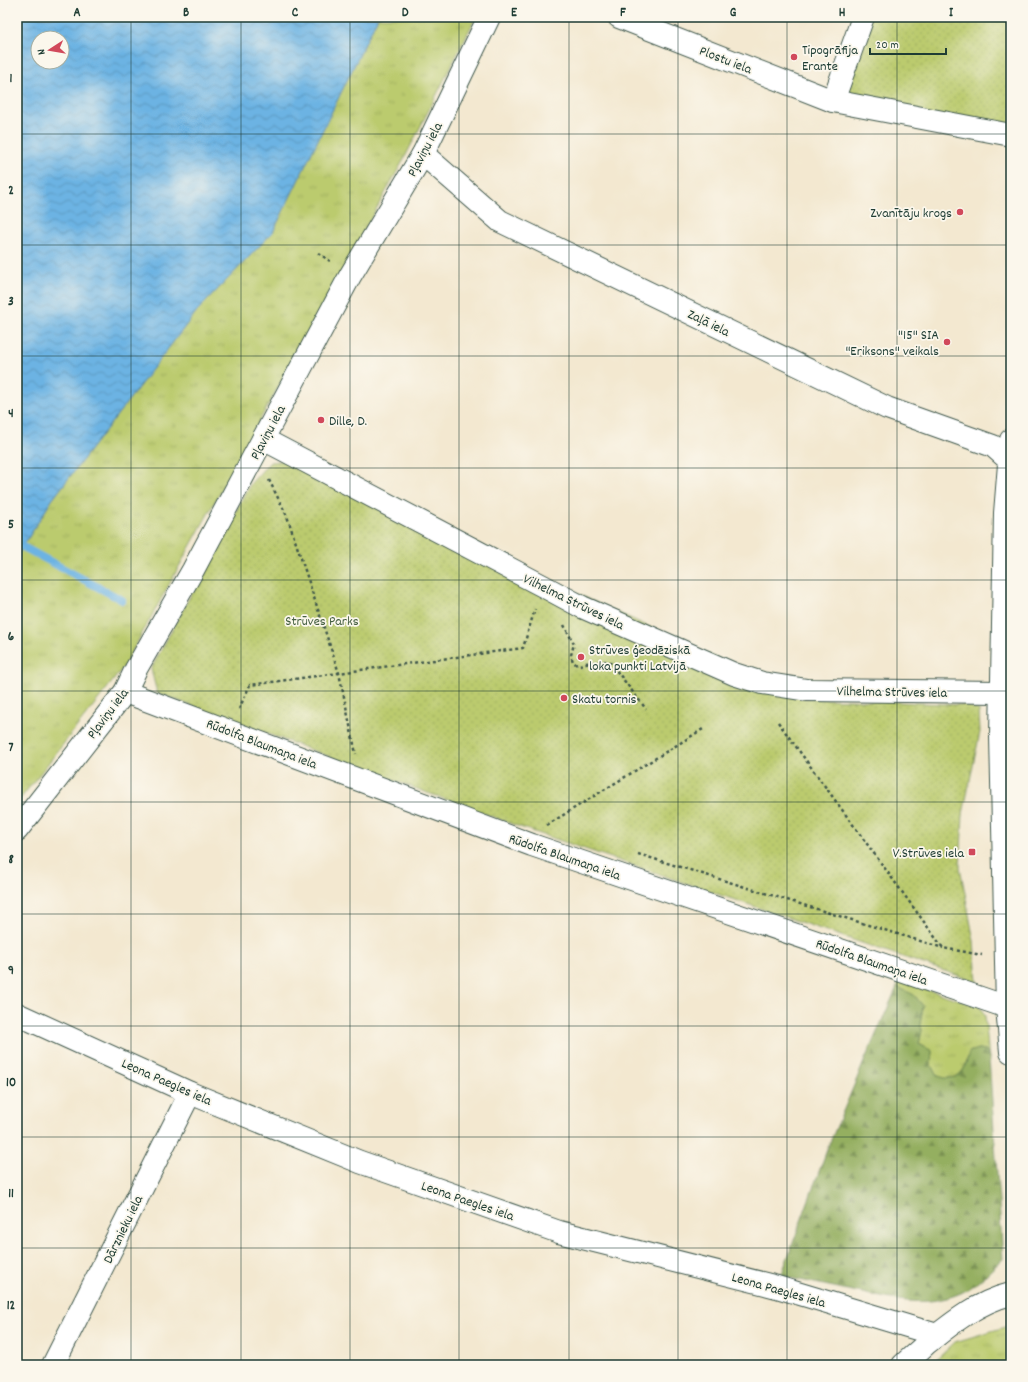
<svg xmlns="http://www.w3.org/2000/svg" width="1028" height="1382" font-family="Dekko,sans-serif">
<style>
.grass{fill:url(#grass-tufts);stroke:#6d8451}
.forest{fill:url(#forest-firs);stroke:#5a764a}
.park{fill:url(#park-dots);stroke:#6d8451}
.water{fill:url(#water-waves);stroke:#46788c;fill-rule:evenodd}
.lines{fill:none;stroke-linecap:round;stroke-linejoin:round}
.stream{stroke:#6cb3e3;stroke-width:8}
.minor-casing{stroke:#3f574b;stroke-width:24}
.major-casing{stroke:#3f574b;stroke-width:24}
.path{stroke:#3f574b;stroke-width:2.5;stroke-dasharray:3 3;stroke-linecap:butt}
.minor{stroke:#fff;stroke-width:22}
.major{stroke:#fff;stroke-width:22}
.grid{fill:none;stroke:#1f3d34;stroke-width:1;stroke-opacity:0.55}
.poi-dot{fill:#d1495b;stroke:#fbf7ec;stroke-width:1.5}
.labels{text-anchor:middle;stroke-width:3.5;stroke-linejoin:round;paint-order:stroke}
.poi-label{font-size:14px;fill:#1f3d34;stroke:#fbf7ec;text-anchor:start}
.street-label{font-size:14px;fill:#1f3d34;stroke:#fbf7ec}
.park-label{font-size:14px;fill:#466042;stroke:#fbf7ec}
.neatline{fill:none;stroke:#1f3d34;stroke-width:1.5}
.grid-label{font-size:13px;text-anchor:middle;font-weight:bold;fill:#1f3d34}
</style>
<defs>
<pattern id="grass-tufts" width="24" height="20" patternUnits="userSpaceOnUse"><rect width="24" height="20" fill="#bbcb6e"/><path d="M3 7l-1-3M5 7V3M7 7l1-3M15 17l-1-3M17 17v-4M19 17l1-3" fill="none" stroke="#a0af60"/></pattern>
<pattern id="forest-firs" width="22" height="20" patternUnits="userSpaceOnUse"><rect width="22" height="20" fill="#94af61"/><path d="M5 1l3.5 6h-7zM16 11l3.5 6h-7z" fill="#789051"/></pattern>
<pattern id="park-dots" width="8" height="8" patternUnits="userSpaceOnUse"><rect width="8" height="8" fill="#bbcb6e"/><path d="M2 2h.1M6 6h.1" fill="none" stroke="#a0af60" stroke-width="1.8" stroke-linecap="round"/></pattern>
<pattern id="water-waves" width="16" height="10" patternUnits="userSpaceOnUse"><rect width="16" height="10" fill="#6cb3e3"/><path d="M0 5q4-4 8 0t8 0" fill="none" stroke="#5893b9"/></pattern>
</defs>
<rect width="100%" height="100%" fill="#fbf7ec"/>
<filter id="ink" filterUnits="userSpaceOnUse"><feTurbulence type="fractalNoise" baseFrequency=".025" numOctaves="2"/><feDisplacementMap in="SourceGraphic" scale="8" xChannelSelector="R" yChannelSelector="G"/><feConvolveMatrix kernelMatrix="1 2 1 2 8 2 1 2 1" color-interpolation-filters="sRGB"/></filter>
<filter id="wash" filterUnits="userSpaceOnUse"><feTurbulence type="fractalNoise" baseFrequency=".012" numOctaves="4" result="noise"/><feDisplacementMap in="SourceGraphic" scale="16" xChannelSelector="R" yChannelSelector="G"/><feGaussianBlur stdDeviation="0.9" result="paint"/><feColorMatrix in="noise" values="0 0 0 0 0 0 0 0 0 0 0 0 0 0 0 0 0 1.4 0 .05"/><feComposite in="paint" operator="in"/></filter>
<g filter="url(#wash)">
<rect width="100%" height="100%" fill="#f3e8d0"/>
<g class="grass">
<path d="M378,17H476L404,159L123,668L17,803V556L52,500L197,311L273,232Z"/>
<path d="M900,981L979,1006L983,1012L985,1016L989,1058L986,1050L978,1049L969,1052C966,1064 964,1078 948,1078C945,1079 939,1076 936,1075L931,1065L932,1051L919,1044L922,1030L920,1024L923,1006L914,995L897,987Z"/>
<path d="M1008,1326L1011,1330V1365H985L967,1362V1365H931L955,1342Z"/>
</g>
<path class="forest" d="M897,987L914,995L923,1006L920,1024L922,1030L919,1044L932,1051L931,1065L936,1075C939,1076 945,1079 948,1078C964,1078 966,1064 969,1052L978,1049L986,1050L989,1058L1003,1259C989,1271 977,1286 961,1293C924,1309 890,1299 853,1291C829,1286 805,1281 781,1276L828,1147L866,1057Z"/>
<g class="park">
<path d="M863,17H1011V135L833,101Z"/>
<path d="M288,460L803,698L965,705L979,710L980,732L963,814L960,867L974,941L977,982L523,828L157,693L151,669L251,483L270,462Z"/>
</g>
<path class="water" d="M17,17H378L273,232L197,311L52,500L17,556ZM38,38H62V62H38Z"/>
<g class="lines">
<path class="stream" d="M23,547L122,600"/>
</g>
</g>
<g filter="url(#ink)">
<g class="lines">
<g class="minor-casing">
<g id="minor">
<path d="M619,17L833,101L1011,135"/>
<path d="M833,101L863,17"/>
<path d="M423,154L500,221L887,408L993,446L1009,460"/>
<path d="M263,439L543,586L582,607L734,674L762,683L807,690L1003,692L1011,694"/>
<path d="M125,692L532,845L1007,1007"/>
<path d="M17,830L125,692L136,669L193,570L350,276L423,154L489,17"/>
<path d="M17,1014L190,1093L360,1162L559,1232L777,1287L937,1335"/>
<path d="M53,1365L190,1093"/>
<path d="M903,1365C910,1358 919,1351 926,1344C952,1323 978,1302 1011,1294"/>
</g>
</g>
<g class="major-casing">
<path id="major" d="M1011,440L1005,513L1001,736L1007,1007L1011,1052"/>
</g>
<g class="path">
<path d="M318,253L330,261"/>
<path d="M269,480L287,516L339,673L356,754"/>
<path d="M564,625L574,644L571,655L573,662L577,665H580L585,663L609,661L646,709"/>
<path d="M239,709L250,685L523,648L535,609"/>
<path d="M778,722L943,948L982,955"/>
<path d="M547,825L703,729"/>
<path d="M638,854L943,948"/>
</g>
<use href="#minor" class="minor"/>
<use href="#major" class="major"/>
</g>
</g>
<path class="grid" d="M131,17V1365M241,17V1365M350,17V1365M459,17V1365M569,17V1365M678,17V1365M787,17V1365M897,17V1365M17,134H1011M17,245H1011M17,356H1011M17,468H1011M17,580H1011M17,691H1011M17,802H1011M17,914H1011M17,1026H1011M17,1137H1011M17,1248H1011"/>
<g class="poi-dot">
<circle cx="794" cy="57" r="4"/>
<circle cx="960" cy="212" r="4"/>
<circle cx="947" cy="342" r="4"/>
<circle cx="321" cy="420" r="4"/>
<circle cx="581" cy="657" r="4"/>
<circle cx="564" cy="698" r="4"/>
<rect x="968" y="848" width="8" height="8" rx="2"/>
</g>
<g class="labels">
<g class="poi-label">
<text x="802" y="54">Tipogrāfija<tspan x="802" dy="16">Erante</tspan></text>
<text x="952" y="217" text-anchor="end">Zvanītāju krogs</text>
<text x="939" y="339" text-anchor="end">"15" SIA<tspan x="939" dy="16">"Eriksons" veikals</tspan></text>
<text x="329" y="425">Dille, D.</text>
<text x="589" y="654">Strūves ģeodēziskā<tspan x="589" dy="16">loka punkti Latvijā</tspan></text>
<text x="572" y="703">Skatu tornis</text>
<text x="964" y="857" text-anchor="end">V.Strūves iela</text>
</g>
<g class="street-label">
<text transform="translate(726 59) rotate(21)" y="5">Plostu iela</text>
<text transform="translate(424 149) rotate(-62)" y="5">Pļaviņu iela</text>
<text transform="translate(709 322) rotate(26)" y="5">Zaļā iela</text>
<text transform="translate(267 432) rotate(-62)" y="5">Pļaviņu iela</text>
<text transform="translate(574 601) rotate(26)" y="5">Vilhelma Strūves iela</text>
<text transform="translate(892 691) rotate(1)" y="5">Vilhelma Strūves iela</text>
<text transform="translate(107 713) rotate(-53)" y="5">Pļaviņu iela</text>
<text transform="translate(262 743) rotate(21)" y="5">Rūdolfa Blaumaņa iela</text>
<text transform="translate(565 856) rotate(19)" y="5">Rūdolfa Blaumaņa iela</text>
<text transform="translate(872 961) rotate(19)" y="5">Rūdolfa Blaumaņa iela</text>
<text transform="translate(167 1081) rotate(24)" y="5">Leona Paegles iela</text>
<text transform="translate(468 1200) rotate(19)" y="5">Leona Paegles iela</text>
<text transform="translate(122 1229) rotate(-64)" y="5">Dārznieku iela</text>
<text transform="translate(779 1289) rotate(16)" y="5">Leona Paegles iela</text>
</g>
<g class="park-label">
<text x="322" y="625">Strūves Parks</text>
</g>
</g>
<rect width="1028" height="1382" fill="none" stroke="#fbf7ec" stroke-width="44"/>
<g transform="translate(50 50) rotate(258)"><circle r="19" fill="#fbf7ec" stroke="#a3ada2"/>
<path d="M0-3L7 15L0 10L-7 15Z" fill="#d1495b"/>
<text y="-6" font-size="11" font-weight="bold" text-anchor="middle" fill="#1f3d34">N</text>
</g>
<path d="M870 48v6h76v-6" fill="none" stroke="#1f3d34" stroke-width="2"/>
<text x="876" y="48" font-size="12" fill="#1f3d34" stroke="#fbf7ec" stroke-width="3" paint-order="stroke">20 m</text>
<rect x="22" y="22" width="984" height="1338" class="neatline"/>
<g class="grid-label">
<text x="77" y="16">A</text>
<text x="186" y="16">B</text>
<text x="295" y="16">C</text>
<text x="405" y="16">D</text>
<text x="514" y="16">E</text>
<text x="623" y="16">F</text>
<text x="733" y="16">G</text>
<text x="842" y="16">H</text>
<text x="951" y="16">I</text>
<text x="11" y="82">1</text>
<text x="11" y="194">2</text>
<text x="11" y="305">3</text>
<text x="11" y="417">4</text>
<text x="11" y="528">5</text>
<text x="11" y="640">6</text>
<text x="11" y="751">7</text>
<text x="11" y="863">8</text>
<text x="11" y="974">9</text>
<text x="11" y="1086">10</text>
<text x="11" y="1197">11</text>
<text x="11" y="1309">12</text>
</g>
</svg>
